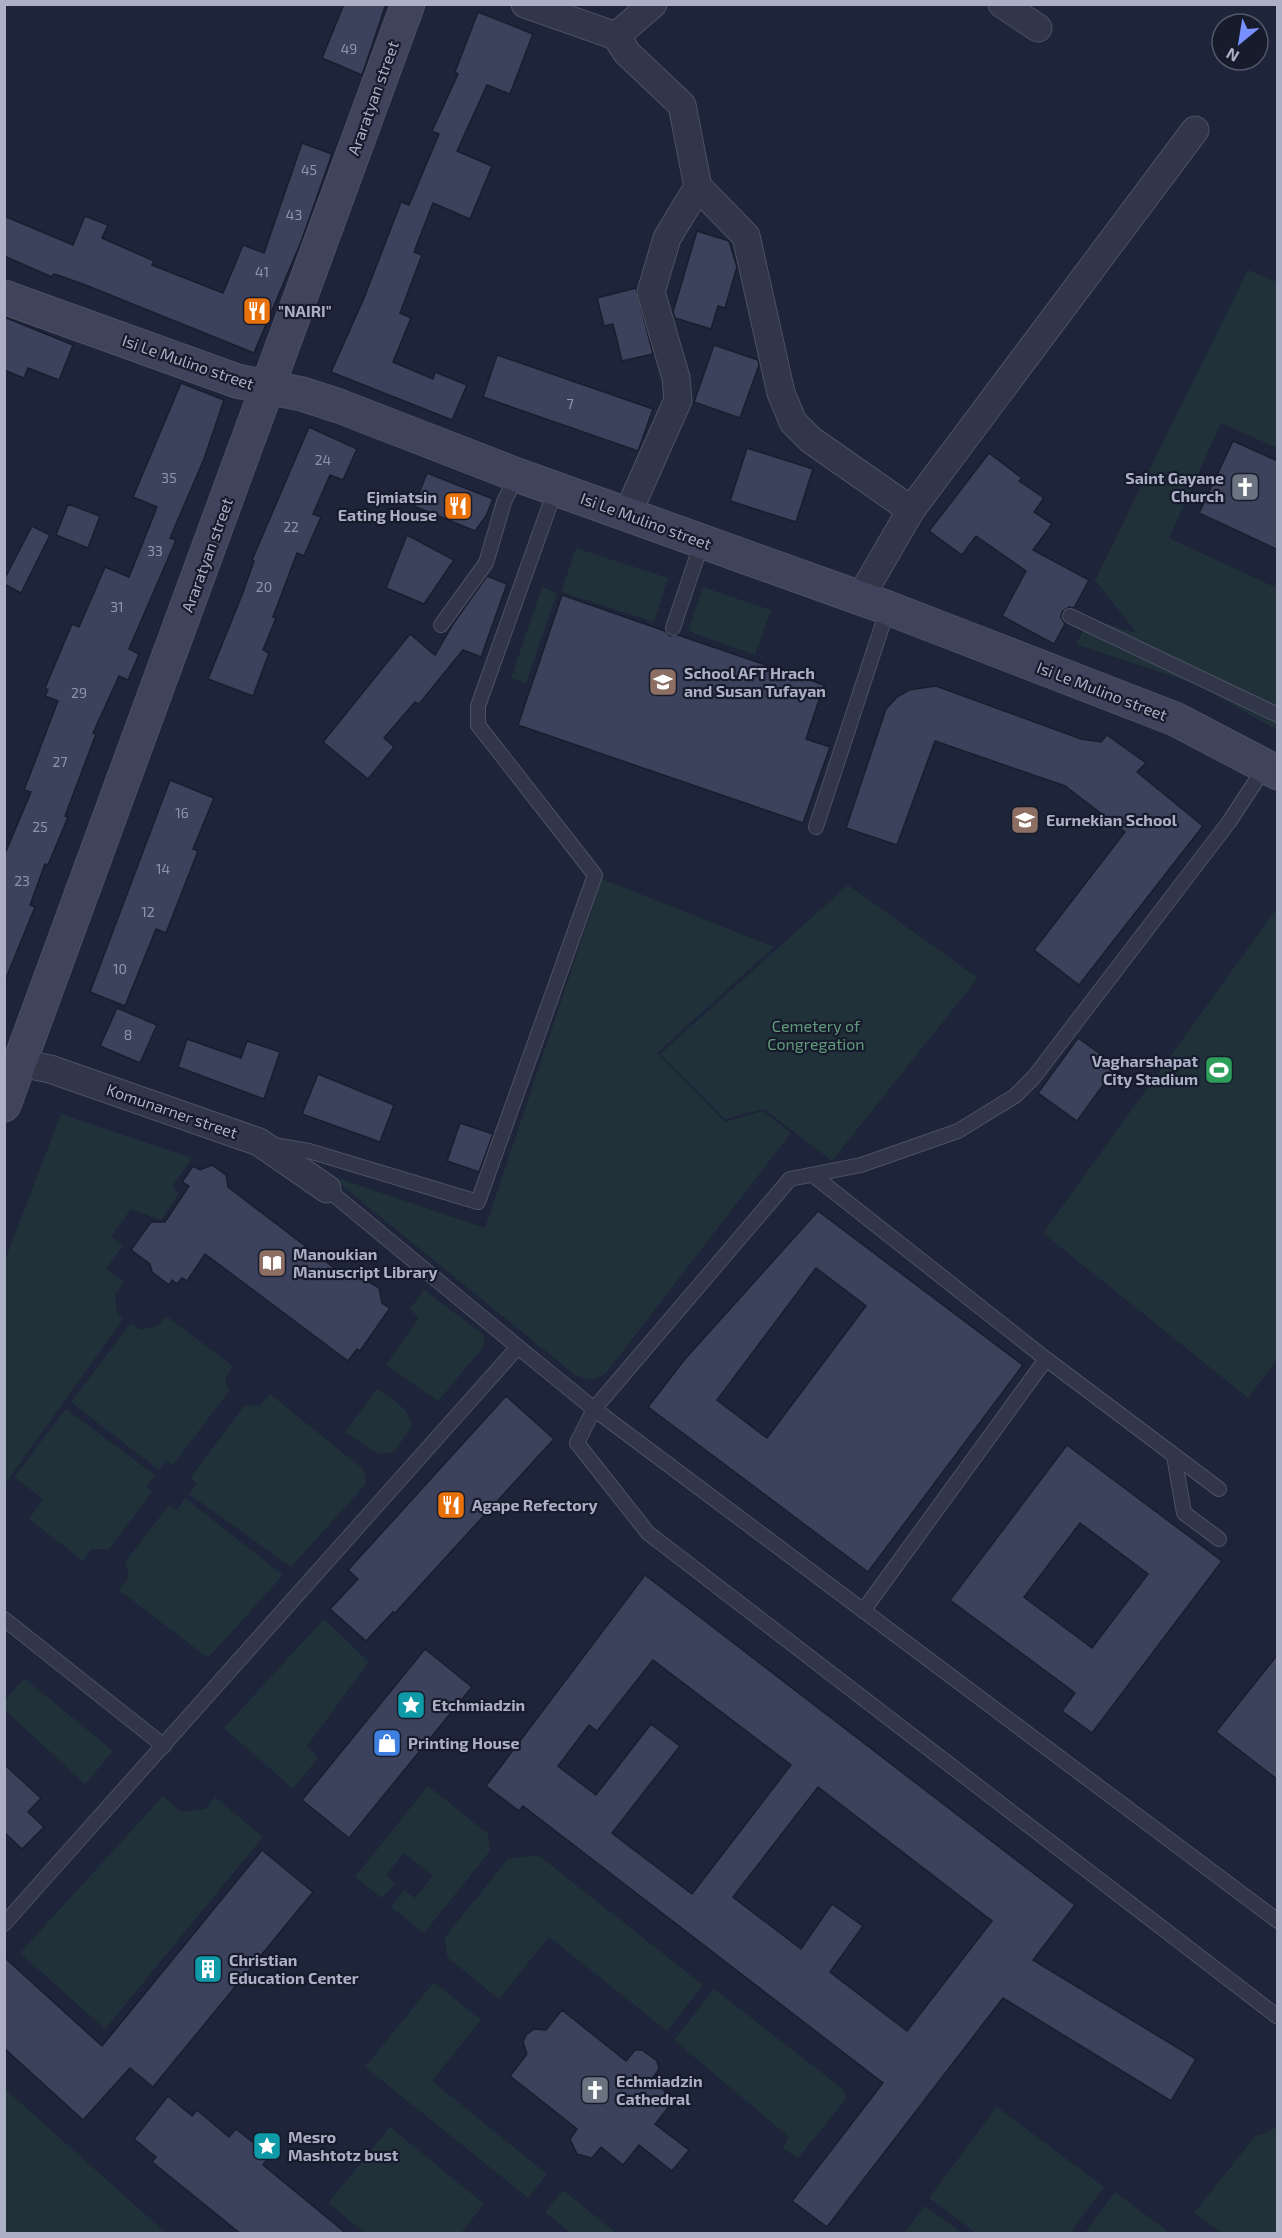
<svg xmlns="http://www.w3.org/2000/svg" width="1282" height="2238" font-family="'Exo 2',sans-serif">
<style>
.green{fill:#20313a}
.building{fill:#3c425b;stroke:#191e2f;stroke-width:1.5;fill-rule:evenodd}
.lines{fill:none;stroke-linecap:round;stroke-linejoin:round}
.lane-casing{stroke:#4c5164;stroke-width:16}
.street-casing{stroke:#4c5164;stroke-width:29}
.secondary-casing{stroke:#4c5164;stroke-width:35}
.lane{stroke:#323649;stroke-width:14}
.street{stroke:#323649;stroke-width:27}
.secondary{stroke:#3f445c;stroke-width:33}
.labels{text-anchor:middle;stroke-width:4.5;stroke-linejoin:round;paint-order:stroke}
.number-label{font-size:14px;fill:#9094ab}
.street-label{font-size:16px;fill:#acb0c6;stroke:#171c2d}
.poi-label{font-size:16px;font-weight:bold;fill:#acb0c6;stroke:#171c2d;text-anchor:start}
.park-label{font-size:16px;fill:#61987a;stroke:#171c2d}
</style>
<rect width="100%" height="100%" fill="#1e2439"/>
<g class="green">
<path d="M1248,270L1277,282V448L1221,423L1169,538L1277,588V730L1198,685L1076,644L1090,619L1137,633L1095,580Z"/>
<path d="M576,548L668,578L654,622L561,592Z"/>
<path d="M542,587L557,593L526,683L511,678Z"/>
<path d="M703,587L771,610L755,655L688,631Z"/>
<path d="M602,879L774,947L657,1053L725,1122L763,1111L791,1133L606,1373C595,1381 588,1380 575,1375L329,1175L485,1228Z"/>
<path d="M848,885L978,978L832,1161L764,1109L725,1119L660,1054Z"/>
<path d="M1277,908V1360L1248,1398L1043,1233Z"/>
<path d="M61,1114L192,1158L172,1186L179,1193L161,1220L131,1209L111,1236L123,1245L106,1269L124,1282L115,1295L117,1313L123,1319L5,1484V1260Z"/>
<path d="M424,1290L484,1335V1346L438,1401L386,1365L419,1318L410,1309Z"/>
<path d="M166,1316L233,1366L225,1379L229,1391L173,1465L166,1460L159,1470L71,1402L131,1323L140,1330L158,1326Z"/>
<path d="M377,1389C392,1399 408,1406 412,1426L394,1452L378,1454L345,1432Z"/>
<path d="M270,1394L363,1469L366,1477L365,1485L291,1567L189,1494L197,1483L190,1478L245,1405L259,1406Z"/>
<path d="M66,1409L155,1475L146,1487L152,1492L109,1549H91L83,1561L29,1519L43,1499L14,1477Z"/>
<path d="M185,1498L283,1575L208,1658L119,1590L129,1577L125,1562L169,1505L177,1510Z"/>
<path d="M324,1619L369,1662L307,1746L318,1758L293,1789L224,1728Z"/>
<path d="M24,1678L113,1751L85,1784L5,1710V1701Z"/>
<path d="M428,1786L488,1834L490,1851L424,1933L391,1907L404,1890L415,1898L433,1876L404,1853L386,1875L395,1883L382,1898L355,1877Z"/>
<path d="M163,1796L181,1812L205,1809L215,1797L263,1837L105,2029L20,1953Z"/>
<path d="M538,1855L703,1985L667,2031L549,1937L499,1999L447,1957L445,1937L508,1859Z"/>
<path d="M434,1982L481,2020L432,2081L547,2174L528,2198L365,2067Z"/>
<path d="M714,1989L844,2090L846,2099L798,2158L782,2148L789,2137L674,2040Z"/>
<path d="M4,2089H5L166,2233H5Z"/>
<path d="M997,2107L1104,2187L1070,2233H976L929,2198Z"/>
<path d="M1277,2126V2233H1222L1194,2213L1255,2136L1264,2134Z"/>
<path d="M390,2127L484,2204L461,2233H365L328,2203Z"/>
<path d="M563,2190L616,2233H571L545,2212Z"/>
<path d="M1115,2192L1167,2231L1165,2233H1085Z"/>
<path d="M925,2206L962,2233H904Z"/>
</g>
<g class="building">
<path d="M344,4H386L362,75L322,58Z"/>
<path d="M478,12L533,34L510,94L487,85L457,151L492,166L470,219L433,203L414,252L422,255L400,313L411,318L393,362L433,379L435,372L467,385L452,420L331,372L364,298L401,202L409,205L439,134L432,131L458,74L455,72Z"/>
<path d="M302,143L332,154L301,242L254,353L83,284L54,274L52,277L4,256V216L73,245L85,216L108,225L102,238L154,261L152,265L223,293L243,245L264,253Z"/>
<path d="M697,231L729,241L737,267L725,308L718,306L711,329L675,318L673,312Z"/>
<path d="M636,288L653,354L622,361L613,324L604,326L597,298Z"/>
<path d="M4,317L73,345L59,380L28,368L24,378L4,370Z"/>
<path d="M714,345L758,360L759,365L740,418L694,402Z"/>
<path d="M497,355L653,409L638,451L483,397Z"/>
<path d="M181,383L224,400L204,459L170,538L176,540L129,649L139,654L128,680L119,676L93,733L96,734L65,816L68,817L48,865L45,864L30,905L35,907L4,983V856L31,792L24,790L58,701L45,696L48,690L45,688L72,624L79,627L105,567L129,577L157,507L133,497Z"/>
<path d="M309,427L357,449L343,480L330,475L313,514L321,517L304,556L297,553L273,617L276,618L263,650L269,653L253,696L208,679L242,595L254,561L252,560Z"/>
<path d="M1233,441L1278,461V550L1199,513Z"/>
<path d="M747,448L813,469L796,522L730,501Z"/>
<path d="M989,453L1022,478L1019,481L1044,498L1034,512L1052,524L1033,550L1089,580L1074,608L1069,607L1062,612L1061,617L1065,624L1054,644L1002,616L1026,571L976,536L962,555L929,531Z"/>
<path d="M427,473L493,499L486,516L475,531L414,506Z"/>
<path d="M68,504L100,516L88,548L56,535Z"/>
<path d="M32,526L50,535L21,593L4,584V580Z"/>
<path d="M407,535L454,560L424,604L386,588Z"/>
<path d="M487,576L507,584L481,657L463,650L419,704L415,702L384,738L394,747L368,779L323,742L410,634L435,655L453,624Z"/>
<path d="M562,595L665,631L670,636L678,635L824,685L806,739L830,747L803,823L518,725Z"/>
<path d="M936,686L1081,739L1101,742L1107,735L1146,763L1137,772L1203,826L1079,985L1034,950L1125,832L1065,786L935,741L897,845L846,828L886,709L897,697L909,690Z"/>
<path d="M170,780L214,798L193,849L198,851L166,933L156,929L125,1006L90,992Z"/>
<path d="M117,1008L157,1025L140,1063L100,1046Z"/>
<path d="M1078,1038L1117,1066L1077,1121L1038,1093Z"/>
<path d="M187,1039L241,1058L247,1041L280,1052L264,1099L178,1067Z"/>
<path d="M318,1074L394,1105L380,1142L302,1114Z"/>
<path d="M460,1123L493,1134L479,1172L447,1161Z"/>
<path d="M212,1165L226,1175L228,1187L341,1273H355L379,1288L382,1303L390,1308L360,1351L357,1349L348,1361L205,1254L187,1281L182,1278L177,1284L172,1280L169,1285L152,1272L150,1264L131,1250L151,1222H165L189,1186L182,1182L193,1166L200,1170Z"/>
<path d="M818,1211L1023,1365L868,1572L648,1407L685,1359ZM816,1268L866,1306L767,1438L717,1400Z"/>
<path d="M506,1396L554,1439L395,1613L393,1612L366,1641L330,1609L358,1579L348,1570Z"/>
<path d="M1067,1445L1222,1561L1092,1733L1062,1711L1075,1693L950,1600ZM1080,1523L1148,1574L1092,1648L1024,1597Z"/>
<path d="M645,1575L1075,1905L1033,1960L1196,2059L1171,2101L1003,1998L827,2227L792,2201L883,2083L523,1806L519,1811L486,1786ZM653,1660L791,1765L692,1894L612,1833L680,1746L651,1724L596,1795L558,1766L589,1725L597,1731ZM818,1787L992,1921L907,2031L830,1972L863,1926L832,1904L801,1949L733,1897Z"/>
<path d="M425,1649L472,1687L349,1838L302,1800Z"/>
<path d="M1278,1654V1780L1216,1732Z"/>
<path d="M4,1764L41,1798L28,1812L44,1827L22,1849L4,1832Z"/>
<path d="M262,1850L313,1892L153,2087L130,2068L83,2120L4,2048V1957L102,2046Z"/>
<path d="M562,2010L626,2061L635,2050H642L657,2061L659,2069L651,2080L675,2099L655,2124L689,2150L672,2171L639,2145L623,2165L601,2147L592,2158L577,2154L570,2139L577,2129L510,2076L527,2054L523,2042L526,2035L534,2029L546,2030Z"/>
<path d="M168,2096L192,2116L197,2110L229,2137L236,2129L270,2156L263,2165L347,2234H241L152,2162L156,2157L134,2139Z"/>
</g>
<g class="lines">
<g class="lane-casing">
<g id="lane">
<path d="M1070,616L1278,715"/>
<path d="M441,625L486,563L504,502L517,475"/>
<path d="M673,628L702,542"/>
<path d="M1265,767L1229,822L1034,1077L1015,1096L958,1131L861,1165L790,1179L594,1409L577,1443L648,1533L1278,2017"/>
<path d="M816,827L888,608"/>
<path d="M274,1145L309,1151L478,1202L595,875L478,725V706L556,488"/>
<path d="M814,1176L1046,1359L1219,1489"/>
<path d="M518,1347L594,1409L1278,1921"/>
<path d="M1174,1456L1184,1513L1219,1539"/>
<path d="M863,1611L1046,1359"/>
<path d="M4,1619L164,1746"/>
<path d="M4,1924L518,1347L327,1189"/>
</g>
</g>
<g class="street-casing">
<g id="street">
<path d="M525,4L616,36L653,4"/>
<path d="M1002,4L1038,28"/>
<path d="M616,36L627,53L682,105L698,187L667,238L651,292L676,378L678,400L627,515"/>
<path d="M698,187L746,236L781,393L793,422L811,440L911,510L860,598"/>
<path d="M911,510L1195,130"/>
<path d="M20,1063L50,1069L259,1142L327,1189"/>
</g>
</g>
<g class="secondary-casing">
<g id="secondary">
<path d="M4,297L237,381L302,394L339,406L517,475L888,608L1175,719L1278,773"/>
<path d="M4,1105L408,4"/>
</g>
</g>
<use href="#lane" class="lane"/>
<use href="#street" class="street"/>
<use href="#secondary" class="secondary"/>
</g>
<defs>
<g id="restaurant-square" transform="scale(1.5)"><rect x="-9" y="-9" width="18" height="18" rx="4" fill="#e8710a" stroke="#171c2d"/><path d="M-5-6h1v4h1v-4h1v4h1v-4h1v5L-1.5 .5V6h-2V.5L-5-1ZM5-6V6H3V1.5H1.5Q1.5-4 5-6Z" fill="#fff"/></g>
<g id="church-square" transform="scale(1.5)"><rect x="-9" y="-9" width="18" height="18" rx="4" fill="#6b7280" stroke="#171c2d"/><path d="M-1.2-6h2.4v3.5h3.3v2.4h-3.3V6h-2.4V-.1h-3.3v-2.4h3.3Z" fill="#fff"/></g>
<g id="school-square" transform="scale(1.5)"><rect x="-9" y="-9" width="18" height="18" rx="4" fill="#8d6e63" stroke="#171c2d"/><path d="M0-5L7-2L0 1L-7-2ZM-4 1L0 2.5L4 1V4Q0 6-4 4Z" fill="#fff"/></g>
<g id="stadium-square" transform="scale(1.5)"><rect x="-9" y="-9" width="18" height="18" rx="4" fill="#2e9e5b" stroke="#171c2d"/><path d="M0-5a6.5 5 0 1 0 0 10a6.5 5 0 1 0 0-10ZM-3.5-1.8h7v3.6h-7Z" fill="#fff"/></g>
<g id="library-square" transform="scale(1.5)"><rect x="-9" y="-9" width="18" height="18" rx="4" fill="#8d6e63" stroke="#171c2d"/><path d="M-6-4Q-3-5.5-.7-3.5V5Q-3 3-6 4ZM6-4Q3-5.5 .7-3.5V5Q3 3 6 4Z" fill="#fff"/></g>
<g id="sight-square" transform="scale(1.5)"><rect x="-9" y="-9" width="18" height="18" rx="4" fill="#0f9aa8" stroke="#171c2d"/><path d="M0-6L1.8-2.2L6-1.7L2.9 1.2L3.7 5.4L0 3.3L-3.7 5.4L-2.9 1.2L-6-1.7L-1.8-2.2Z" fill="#fff"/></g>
<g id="shop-square" transform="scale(1.5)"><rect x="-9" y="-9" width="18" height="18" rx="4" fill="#3f7fe0" stroke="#171c2d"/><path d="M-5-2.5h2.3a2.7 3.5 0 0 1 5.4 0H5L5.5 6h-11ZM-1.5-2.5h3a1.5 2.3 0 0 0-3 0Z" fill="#fff"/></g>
<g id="building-square" transform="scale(1.5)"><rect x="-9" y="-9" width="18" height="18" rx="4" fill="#0f9aa8" stroke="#171c2d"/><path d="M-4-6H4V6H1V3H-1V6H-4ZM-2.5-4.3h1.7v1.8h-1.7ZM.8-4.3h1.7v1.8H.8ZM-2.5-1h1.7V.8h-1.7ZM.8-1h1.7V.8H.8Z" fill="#fff"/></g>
</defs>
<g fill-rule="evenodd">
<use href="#restaurant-square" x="257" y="311"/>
<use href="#church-square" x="1245" y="487"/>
<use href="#restaurant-square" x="458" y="506"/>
<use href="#school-square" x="663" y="682"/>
<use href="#school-square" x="1025" y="820"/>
<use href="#stadium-square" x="1219" y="1070"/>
<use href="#library-square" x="272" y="1263"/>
<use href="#restaurant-square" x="451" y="1505"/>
<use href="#sight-square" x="411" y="1705"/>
<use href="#shop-square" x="387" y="1743"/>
<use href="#building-square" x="208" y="1969"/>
<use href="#church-square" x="595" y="2090"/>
<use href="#sight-square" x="267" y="2146"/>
</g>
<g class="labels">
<g class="number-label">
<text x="349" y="54">49</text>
<text x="309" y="175">45</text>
<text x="294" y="220">43</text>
<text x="262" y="277">41</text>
<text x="570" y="409">7</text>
<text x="323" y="465">24</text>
<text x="169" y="483">35</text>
<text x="291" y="532">22</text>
<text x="155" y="556">33</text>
<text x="264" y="592">20</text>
<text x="117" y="612">31</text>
<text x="79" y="698">29</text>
<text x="60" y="767">27</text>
<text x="182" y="818">16</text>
<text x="40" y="832">25</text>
<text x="163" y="874">14</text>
<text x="22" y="886">23</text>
<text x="148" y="917">12</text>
<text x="120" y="974">10</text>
<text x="128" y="1040">8</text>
</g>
<g class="street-label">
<text transform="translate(373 98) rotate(-70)" y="6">Araratyan street</text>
<text transform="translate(188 362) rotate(19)" y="6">Isi Le Mulino street</text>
<text transform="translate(646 521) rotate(20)" y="6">Isi Le Mulino street</text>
<text transform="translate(207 555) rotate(-70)" y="6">Araratyan street</text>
<text transform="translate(1102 691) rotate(21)" y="6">Isi Le Mulino street</text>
<text transform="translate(172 1111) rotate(19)" y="6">Komunarner street</text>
</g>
<g class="poi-label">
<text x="278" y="317">"NAIRI"</text>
<text x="1224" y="484" text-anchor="end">Saint Gayane<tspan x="1224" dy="18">Church</tspan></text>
<text x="437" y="503" text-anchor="end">Ejmiatsin<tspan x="437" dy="18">Eating House</tspan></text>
<text x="684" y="679">School AFT Hrach<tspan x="684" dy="18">and Susan Tufayan</tspan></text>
<text x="1046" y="826">Eurnekian School</text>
<text x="1198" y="1067" text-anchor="end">Vagharshapat<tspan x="1198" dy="18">City Stadium</tspan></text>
<text x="293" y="1260">Manoukian<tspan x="293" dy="18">Manuscript Library</tspan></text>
<text x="472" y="1511">Agape Refectory</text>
<text x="432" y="1711">Etchmiadzin</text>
<text x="408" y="1749">Printing House</text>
<text x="229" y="1966">Christian<tspan x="229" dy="18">Education Center</tspan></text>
<text x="616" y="2087">Echmiadzin<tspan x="616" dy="18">Cathedral</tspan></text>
<text x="288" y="2143">Mesro<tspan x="288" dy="18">Mashtotz bust</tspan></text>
</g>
<g class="park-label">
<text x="816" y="1032">Cemetery of<tspan x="816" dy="18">Congregation</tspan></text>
</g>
</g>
<rect width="1282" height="2238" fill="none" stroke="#acb0c6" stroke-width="12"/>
<g transform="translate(1240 42) rotate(210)"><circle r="28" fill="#171c2d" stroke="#53576a" stroke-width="1.5"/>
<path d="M0-4.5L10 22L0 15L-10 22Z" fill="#788fff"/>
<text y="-9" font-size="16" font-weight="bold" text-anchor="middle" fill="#acb0c6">N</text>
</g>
</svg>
